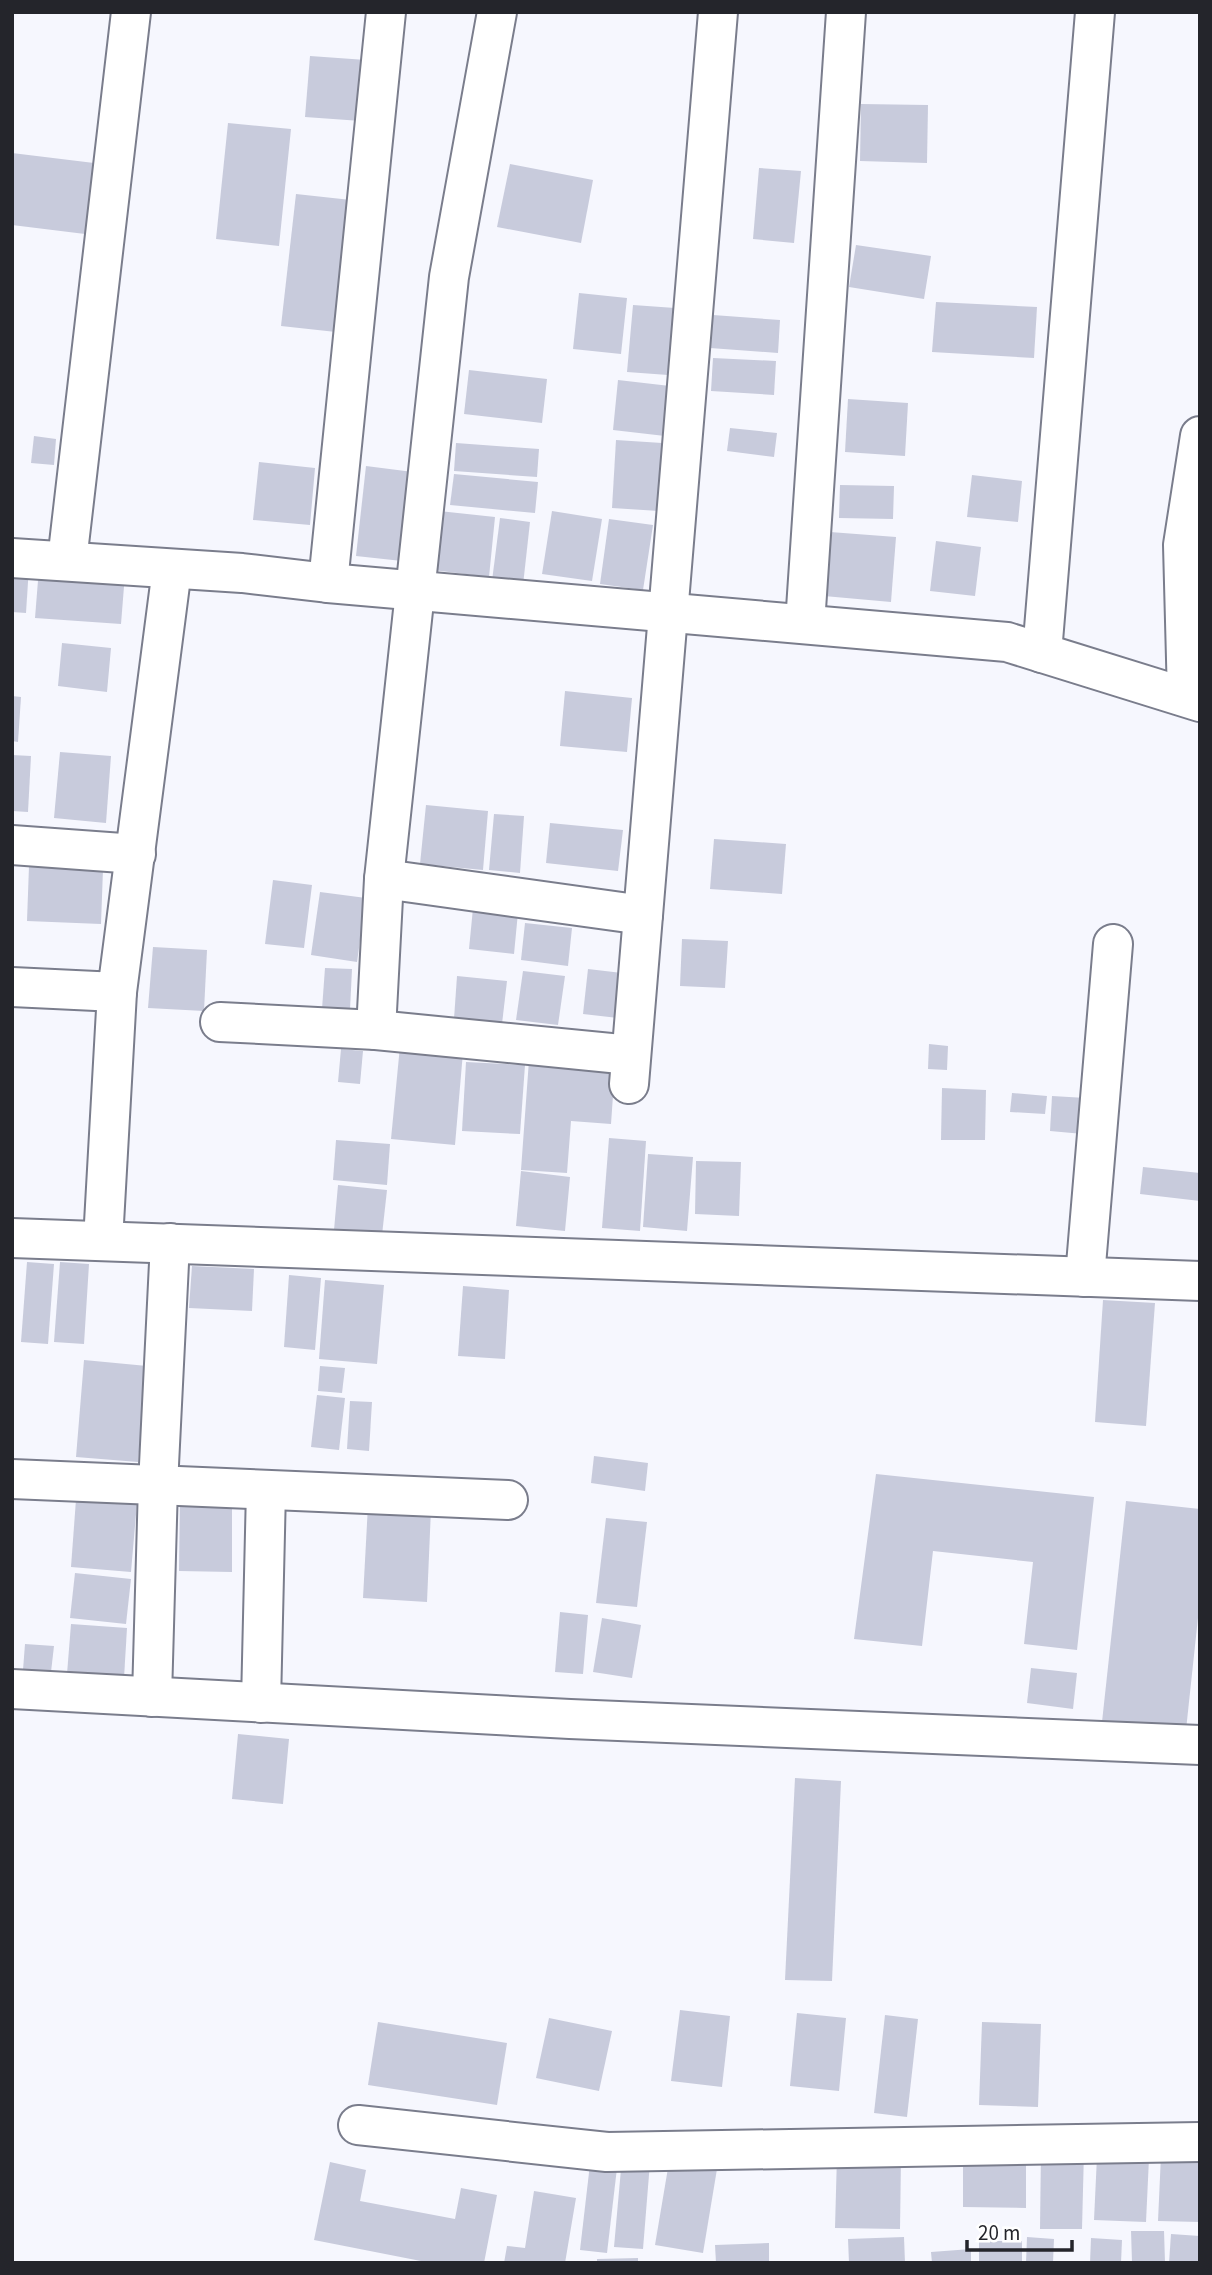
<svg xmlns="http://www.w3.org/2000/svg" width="1212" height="2275" font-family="'Source Sans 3',sans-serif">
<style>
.building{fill:#c8cbdc}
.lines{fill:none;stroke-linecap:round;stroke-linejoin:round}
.minor-casing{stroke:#7a7d8c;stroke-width:42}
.minor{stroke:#fff;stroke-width:38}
</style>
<rect width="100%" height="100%" fill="#f6f7fe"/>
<g class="building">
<path d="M310,56L366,60L361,121L305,117Z"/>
<path d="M861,104L928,105L927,163L860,161Z"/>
<path d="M228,123L291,129L279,246L216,239Z"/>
<path d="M12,153L94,163L85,234L12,225Z"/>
<path d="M510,164L593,180L581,243L497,227Z"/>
<path d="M759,168L801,171L794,243L753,239Z"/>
<path d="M296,194L351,200L336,332L281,326Z"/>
<path d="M856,245L931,256L924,299L849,287Z"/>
<path d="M579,293L627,298L621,354L573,349Z"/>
<path d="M936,302L1037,307L1034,358L932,352Z"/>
<path d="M633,305L675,308L668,375L627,372Z"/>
<path d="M713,315L780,320L778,353L710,348Z"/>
<path d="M713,358L776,361L774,395L711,391Z"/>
<path d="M469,370L547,379L542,423L464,414Z"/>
<path d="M618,380L670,386L665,436L613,430Z"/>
<path d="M848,399L908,403L905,456L845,452Z"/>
<path d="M730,428L777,433L774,457L727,451Z"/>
<path d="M34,436L56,439L54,465L31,463Z"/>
<path d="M616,440L662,443L659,511L612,508Z"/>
<path d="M456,443L539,449L537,477L454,471Z"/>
<path d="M259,462L315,468L310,525L253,520Z"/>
<path d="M366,466L413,472L402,561L356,556Z"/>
<path d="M454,474L538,482L535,513L450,505Z"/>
<path d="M972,475L1022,481L1018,522L967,517Z"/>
<path d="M840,485L894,486L893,519L839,518Z"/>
<path d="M439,511L495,517L489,577L433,570Z"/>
<path d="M552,511L602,519L592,581L542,574Z"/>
<path d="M500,518L530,522L523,585L492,581Z"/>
<path d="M609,519L653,525L643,590L600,584Z"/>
<path d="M830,532L896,537L891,602L824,596Z"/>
<path d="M936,541L981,547L975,596L930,591Z"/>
<path d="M12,550L30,551L26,613L12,612Z"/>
<path d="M39,568L125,574L121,624L35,618Z"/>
<path d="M62,643L111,648L107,692L58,686Z"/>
<path d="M565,691L632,698L627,752L560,746Z"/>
<path d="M12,696L21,697L18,742L12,741Z"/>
<path d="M60,752L111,756L106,823L54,818Z"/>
<path d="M12,755L31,756L28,812L12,811Z"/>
<path d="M426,805L488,811L483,870L420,864Z"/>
<path d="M494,814L524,816L520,873L489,870Z"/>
<path d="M550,823L623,830L618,871L546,863Z"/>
<path d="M714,839L786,844L782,894L710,889Z"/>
<path d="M29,866L103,869L101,924L27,921Z"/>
<path d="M273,880L312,885L304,948L265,944Z"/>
<path d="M320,892L366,898L357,962L311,955Z"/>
<path d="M474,898L519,902L514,954L469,949Z"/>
<path d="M525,923L572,928L568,966L521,960Z"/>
<path d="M682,939L728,941L725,988L680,986Z"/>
<path d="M153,947L207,950L204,1011L148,1008Z"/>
<path d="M325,968L352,969L350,1010L322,1009Z"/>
<path d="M588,969L622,973L618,1018L583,1014Z"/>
<path d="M523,971L565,976L558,1025L516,1020Z"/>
<path d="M457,976L507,981L502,1024L454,1019Z"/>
<path d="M929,1044L948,1046L947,1070L928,1069Z"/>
<path d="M400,1046L463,1052L455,1145L391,1139Z"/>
<path d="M341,1049L363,1051L360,1084L338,1082Z"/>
<path d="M529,1060L615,1067L611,1124L571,1121L567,1173L521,1170Z"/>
<path d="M466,1062L525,1065L520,1134L462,1131Z"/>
<path d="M942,1088L986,1090L985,1140H941Z"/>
<path d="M1012,1093L1047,1096L1045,1114L1010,1112Z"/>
<path d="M1052,1096L1086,1098L1083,1134L1050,1131Z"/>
<path d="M609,1138L646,1141L640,1231L602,1228Z"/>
<path d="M336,1140L390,1144L387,1185L333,1180Z"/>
<path d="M648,1154L693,1157L687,1231L643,1227Z"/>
<path d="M696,1161L741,1162L739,1216L695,1214Z"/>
<path d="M1143,1167L1200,1173V1201L1140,1194Z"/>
<path d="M521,1171L570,1177L565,1231L516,1226Z"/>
<path d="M338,1185L387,1190L382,1235L334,1230Z"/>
<path d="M27,1262L54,1264L48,1344L21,1342Z"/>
<path d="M60,1262L89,1264L84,1344L54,1342Z"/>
<path d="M192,1266L254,1269L252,1311L189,1308Z"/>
<path d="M289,1275L321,1278L315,1350L284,1347Z"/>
<path d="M325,1280L384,1285L377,1364L319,1359Z"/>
<path d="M463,1286L509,1290L505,1359L458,1356Z"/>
<path d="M1103,1300L1155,1303L1146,1426L1095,1422Z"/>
<path d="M84,1360L147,1366L138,1462L76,1457Z"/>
<path d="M320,1366L345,1368L342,1393L318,1391Z"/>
<path d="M317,1395L345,1398L339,1450L311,1447Z"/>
<path d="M350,1401L372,1402L369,1451L347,1449Z"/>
<path d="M594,1456L648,1463L645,1491L591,1483Z"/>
<path d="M876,1474L1094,1497L1077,1650L1024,1644L1033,1562L933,1551L922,1646L854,1639Z"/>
<path d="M77,1486L138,1491L131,1572L71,1567Z"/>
<path d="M180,1498L232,1499V1572L179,1571Z"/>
<path d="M1126,1501L1200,1509V1599L1186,1730L1102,1722Z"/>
<path d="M368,1505L431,1509L427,1602L363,1598Z"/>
<path d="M606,1518L647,1522L637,1607L596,1603Z"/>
<path d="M75,1573L131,1579L126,1624L70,1618Z"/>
<path d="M560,1612L588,1615L583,1674L555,1672Z"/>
<path d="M602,1618L641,1625L632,1678L593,1672Z"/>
<path d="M71,1624L127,1628L124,1678L67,1674Z"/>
<path d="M25,1644L54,1646L51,1672L23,1670Z"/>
<path d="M1031,1668L1077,1673L1073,1709L1027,1703Z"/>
<path d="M238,1734L289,1739L283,1804L232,1799Z"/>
<path d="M795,1778L841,1781L832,1981L785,1980Z"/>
<path d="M680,2010L730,2016L722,2087L671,2081Z"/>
<path d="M797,2013L846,2018L839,2091L790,2086Z"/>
<path d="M885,2015L918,2019L907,2117L874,2113Z"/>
<path d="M549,2018L612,2031L599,2091L536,2078Z"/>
<path d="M378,2022L507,2043L497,2105L368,2085Z"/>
<path d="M982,2022L1041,2024L1038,2107L979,2105Z"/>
<path d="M623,2147L651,2150L643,2249L614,2247Z"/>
<path d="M1041,2150L1084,2151L1082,2229H1040Z"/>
<path d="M837,2155L901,2156L900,2229L835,2228Z"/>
<path d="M963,2155L1026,2156V2208L963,2207Z"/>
<path d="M1161,2155L1200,2156V2222L1158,2221Z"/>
<path d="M1097,2156L1149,2158L1146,2222L1094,2220Z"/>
<path d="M330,2162L366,2170L360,2201L455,2219L461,2188L497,2195L484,2263H431L314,2240Z"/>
<path d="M669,2162L717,2169L703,2253L655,2245Z"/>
<path d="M590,2164L617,2168L607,2253L580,2250Z"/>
<path d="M534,2191L576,2198L565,2263H504L507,2246L525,2248Z"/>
<path d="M1131,2231H1164L1165,2263H1132Z"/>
<path d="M1171,2234L1200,2236V2263H1169Z"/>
<path d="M904,2237L905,2263H849L848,2239Z"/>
<path d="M1027,2237L1054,2239L1053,2263H1026Z"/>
<path d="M1091,2238L1122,2240L1121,2263H1090Z"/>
<rect x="979" y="2241" width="43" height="22"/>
<path d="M769,2243V2263H716L715,2245Z"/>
<path d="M971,2249V2263H932L931,2252Z"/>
<path d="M638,2258V2263H597V2259Z"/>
</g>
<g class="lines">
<g class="minor-casing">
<g id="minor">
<path d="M12,558L242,573L328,583L1007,642L1200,702"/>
<path d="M67,561L131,12"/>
<path d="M328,583L386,12"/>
<path d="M805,624L846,12"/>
<path d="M1042,653L1095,12"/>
<path d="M1187,697L1183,545L1200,436"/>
<path d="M12,845L136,854"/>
<path d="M384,879L643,915"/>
<path d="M12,987L117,992L172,569"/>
<path d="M220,1022L376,1030L631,1055"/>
<path d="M376,1030L384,879L449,277L497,12"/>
<path d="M629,1084L718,12"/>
<path d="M12,1238L1200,1281"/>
<path d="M103,1241L117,992"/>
<path d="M1085,1277L1113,944"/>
<path d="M12,1479L508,1500"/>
<path d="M12,1689L570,1719L1200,1745"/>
<path d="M152,1697L158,1485L170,1243"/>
<path d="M261,1703L266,1490"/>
<path d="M358,2125L607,2152L1200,2142"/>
</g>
</g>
<use href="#minor" class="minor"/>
</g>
<rect width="1212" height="2275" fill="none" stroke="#24252b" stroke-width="28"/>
<path d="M967 2240v10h105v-10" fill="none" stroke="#24252b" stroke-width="3.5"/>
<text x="978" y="2240" font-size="21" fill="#24252b" stroke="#ffffff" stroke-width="5" paint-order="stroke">20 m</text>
</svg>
